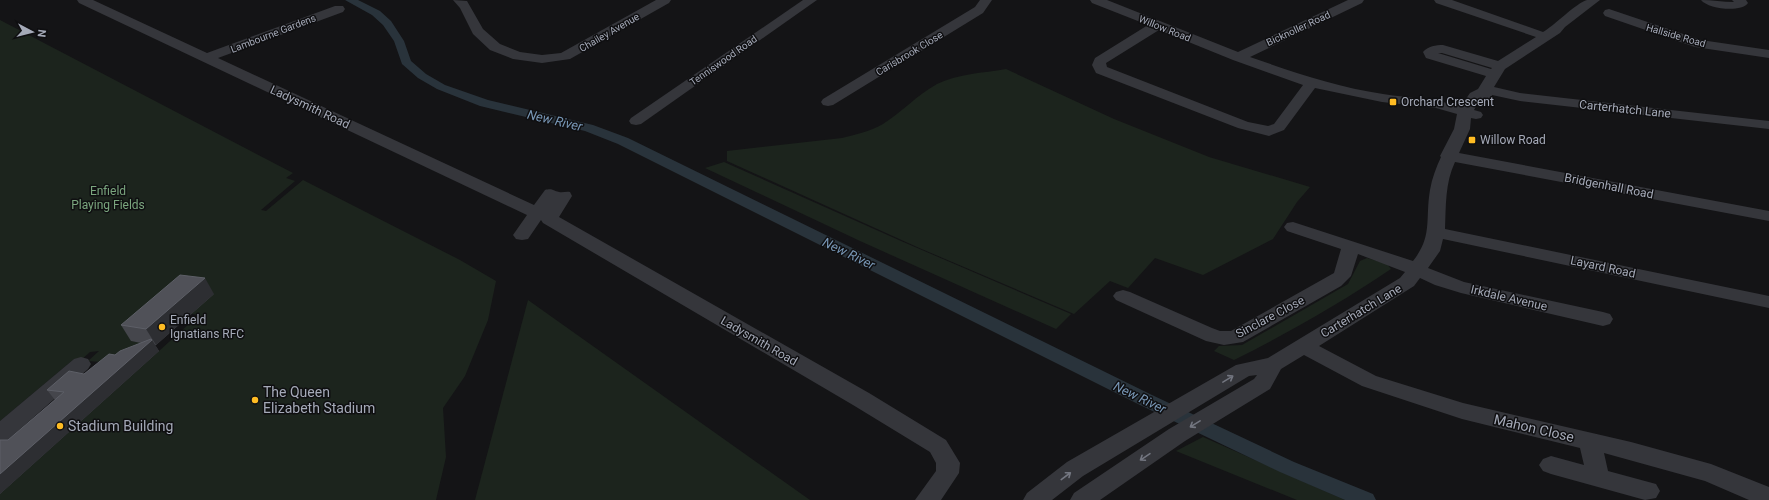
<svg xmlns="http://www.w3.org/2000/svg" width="1769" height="500" font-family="Roboto,sans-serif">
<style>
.green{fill:#1c241d}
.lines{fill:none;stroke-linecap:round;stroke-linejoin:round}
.canal{fill:#29333b;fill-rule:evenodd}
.minor{fill:#35363b;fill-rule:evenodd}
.wall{fill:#45464c}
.shaded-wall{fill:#2d2e32}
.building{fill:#505158;stroke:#5d5f67}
.oneway{stroke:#737680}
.poi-dot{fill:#ffbc23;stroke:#0f0f11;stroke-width:1.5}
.labels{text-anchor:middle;stroke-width:3;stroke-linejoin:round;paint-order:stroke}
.far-street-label{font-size:10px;fill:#a5aab8;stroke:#0f0f11}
.poi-label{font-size:12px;fill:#a5aab8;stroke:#0f0f11;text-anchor:start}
.street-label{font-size:12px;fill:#a5aab8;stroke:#0f0f11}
.park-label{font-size:12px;fill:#7aa57e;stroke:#0f0f11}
.water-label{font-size:13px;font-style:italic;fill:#7897b6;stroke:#0f0f11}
.near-poi-label{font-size:14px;fill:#a5aab8;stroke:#0f0f11;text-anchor:start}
.near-street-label{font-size:14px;fill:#a5aab8;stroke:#0f0f11}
</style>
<rect width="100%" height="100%" fill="#141416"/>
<g class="green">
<path d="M0,20L293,173L286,178L295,181L261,210L266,211L303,180L460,260L496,281L488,320L465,376L443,408L446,457L436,500H0V494L199,315L192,314L131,341L146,343L101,362L88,361L99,351L90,352L81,360L74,359L0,421Z"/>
<path d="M1006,69L1114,119L1209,157L1310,187L1297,202L1273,239L1203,275L1155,258L1128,288L1110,281L1074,314L917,247L727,161V151L842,138C855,135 871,131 883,124C902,112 917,95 937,84C957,74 983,73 1006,69Z"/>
<path d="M724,162L901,241L1071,314L1056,329L860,241L705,168Z"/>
<path d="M1367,258L1387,264L1391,269C1341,303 1288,333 1234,360L1214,351L1219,346L1242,345L1348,284L1360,261Z"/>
<path d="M528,300L810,500H475Z"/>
<path d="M1203,437L1345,500H1297L1176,451Z"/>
</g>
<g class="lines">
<path class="canal" d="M345,0H358L380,11L391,21L404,41L411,61L426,74L445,85L488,100L593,125L628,138L1152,395L1294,462L1373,494L1376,500H1345L1280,472L1140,405L618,144L585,131L480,106L437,89L418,78L402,64L394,41L383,25L372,15Z"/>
<g class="minor">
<path d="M77,0H93L207,53L335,6H343L345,9L343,12L218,58L534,205L545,190C553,188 553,191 559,192C563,193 566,191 570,192L572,196L559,217L869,393L946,440L960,463L959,473L941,500H915L936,471V463L930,452L853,405L543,223L541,220L528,239L522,240L516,239L513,235L527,215L79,3Z"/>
<path d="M453,0L467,1L483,29L500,44L520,52L542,55L561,53L656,0H671L669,3L570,59L542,63L513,59L490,50L473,34L460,8Z"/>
<path d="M803,0H817L641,124L636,125L631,124L629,121L631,118Z"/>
<path d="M980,0H992L983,13L833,105L828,106L823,105L821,102L823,99L975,7Z"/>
<path d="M1090,0H1107L1238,52L1348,0H1364L1362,3L1250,57C1293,72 1337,87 1383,94C1410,98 1434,99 1461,106L1470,93L1478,89L1486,76L1426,58L1423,52C1428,46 1436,45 1443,45L1498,61L1536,37L1436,3L1434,0H1452L1543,32C1554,26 1576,3 1587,0C1591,0 1596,0 1600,0L1565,27L1560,33L1505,69L1494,87L1520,93L1769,121V129L1520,101L1492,95L1490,102L1485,103L1479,101L1474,110L1481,112L1483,115L1481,118L1476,119L1471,118L1470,129L1459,153L1769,211V221L1455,162C1445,183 1446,206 1445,229L1769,296V308L1443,239L1440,251L1428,268L1464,282L1603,312L1610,314L1613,319L1610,324L1603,326L1461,293L1435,285L1420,278L1414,286L1319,346L1376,376L1463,403L1631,442L1711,464L1769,487V500H1749L1705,481L1604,453L1608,471L1656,484L1660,491L1656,498L1645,500L1551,474L1543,471L1539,465L1543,459L1551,456L1584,465L1580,448L1462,419L1362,386L1304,355L1281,369L1270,389L1185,441L1100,500H1070L1074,493L1169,429L1254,379L1257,375L1249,376L1083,476L1052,500H1023L1027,493L1067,462L1236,365L1268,358L1400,278L1405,272L1358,254L1351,276L1341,286L1243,342L1224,345L1206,341L1116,300L1113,296L1116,292L1123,290L1130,292L1212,328L1220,331H1231L1334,273L1341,249L1287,231L1284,227L1287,223L1293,222L1413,261C1433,236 1425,219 1430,190C1432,178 1436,168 1441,157L1440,156L1454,129L1457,114L1436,108L1382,102L1315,88L1284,130L1269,136L1238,128L1096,73L1092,65L1095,58L1148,25L1092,3ZM1159,30L1233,60L1303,85L1274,124L1268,126L1248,122L1107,67L1106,63ZM1438,53H1442L1492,68L1491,69Z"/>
<path d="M1701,0C1712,0 1723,2 1734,2L1732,0H1746L1748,3C1741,13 1708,9 1701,0Z"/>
<path d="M1609,9L1701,40L1769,50V58L1695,47L1605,16L1603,13L1605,10Z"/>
<path d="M81,357L88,359L91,364L88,369L8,440L0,443V421L74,359Z"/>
</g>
</g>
<path class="wall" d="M214,294L156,345H155L159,351L0,494V440H8L55,400L47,390L84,374L115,355L141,343L131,341L121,325Z"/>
<g class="shaded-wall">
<path d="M205,278L214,294L156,345L146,329Z"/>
<path d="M152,340L159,351L0,494V474Z"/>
</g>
<g class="building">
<path d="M180,275L205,278L146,329L121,325Z"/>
<path d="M151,339L152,340L0,474V440H8L64,392L47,390L69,371L84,374L109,354L115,355L120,351Z"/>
</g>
<defs><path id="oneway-shaft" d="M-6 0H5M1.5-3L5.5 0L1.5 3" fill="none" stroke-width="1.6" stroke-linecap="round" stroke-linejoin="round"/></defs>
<g class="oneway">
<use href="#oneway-shaft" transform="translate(1228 379) rotate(-31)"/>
<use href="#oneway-shaft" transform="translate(1195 424) rotate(148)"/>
<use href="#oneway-shaft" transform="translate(1145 457) rotate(146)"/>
<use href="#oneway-shaft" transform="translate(1066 476) rotate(-37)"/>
</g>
<g class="poi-dot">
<rect x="1389" y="98" width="8" height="8" rx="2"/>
<rect x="1468" y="136" width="8" height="8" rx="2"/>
<circle cx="162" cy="327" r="4"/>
<circle cx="255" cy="400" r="4"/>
<circle cx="60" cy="426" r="4"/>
</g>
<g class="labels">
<g class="far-street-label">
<text transform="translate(1165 28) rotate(22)" y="4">Willow Road</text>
<text transform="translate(1298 28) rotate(-25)" y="4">Bicknoller Road</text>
<text transform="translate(609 32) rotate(-30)" y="4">Chailey Avenue</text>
<text transform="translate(273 33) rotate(-21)" y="4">Lambourne Gardens</text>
<text transform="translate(1676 35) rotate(16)" y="4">Hallside Road</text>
<text transform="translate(909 53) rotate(-31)" y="4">Carisbrook Close</text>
<text transform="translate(723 60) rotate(-35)" y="4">Tenniswood Road</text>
</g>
<g class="poi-label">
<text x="1401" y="106">Orchard Crescent</text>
<text x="1480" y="144">Willow Road</text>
<text x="170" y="324">Enfield<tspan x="170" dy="14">Ignatians RFC</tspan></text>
</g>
<g class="street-label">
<text transform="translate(310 107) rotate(25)" y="4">Ladysmith Road</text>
<text transform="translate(1625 109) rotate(6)" y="4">Carterhatch Lane</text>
<text transform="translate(1609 186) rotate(11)" y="4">Bridgenhall Road</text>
<text transform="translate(1603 267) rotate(12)" y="4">Layard Road</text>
<text transform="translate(1509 298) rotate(13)" y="4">Irkdale Avenue</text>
<text transform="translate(1361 311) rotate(-31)" y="4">Carterhatch Lane</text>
<text transform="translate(1270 317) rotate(-28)" y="4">Sinclare Close</text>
<text transform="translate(759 341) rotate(30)" y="4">Ladysmith Road</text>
</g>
<g class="park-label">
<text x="108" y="195">Enfield<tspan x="108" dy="14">Playing Fields</tspan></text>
</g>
<g class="water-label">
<text transform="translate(555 120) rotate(13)" y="5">New River</text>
<text transform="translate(849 253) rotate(26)" y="5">New River</text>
<text transform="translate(1140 397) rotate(26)" y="5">New River</text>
</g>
<g class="near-poi-label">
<text x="263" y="397">The Queen<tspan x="263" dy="16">Elizabeth Stadium</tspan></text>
<text x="68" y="431">Stadium Building</text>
</g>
<g class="near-street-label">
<text transform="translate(1534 428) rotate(13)" y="5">Mahon Close</text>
</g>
</g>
<g transform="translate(32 32) rotate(97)" stroke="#0f0f11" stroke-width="3" paint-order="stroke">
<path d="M0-3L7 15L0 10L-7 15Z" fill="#a5aab8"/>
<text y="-6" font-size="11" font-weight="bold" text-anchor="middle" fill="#a5aab8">N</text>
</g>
</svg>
